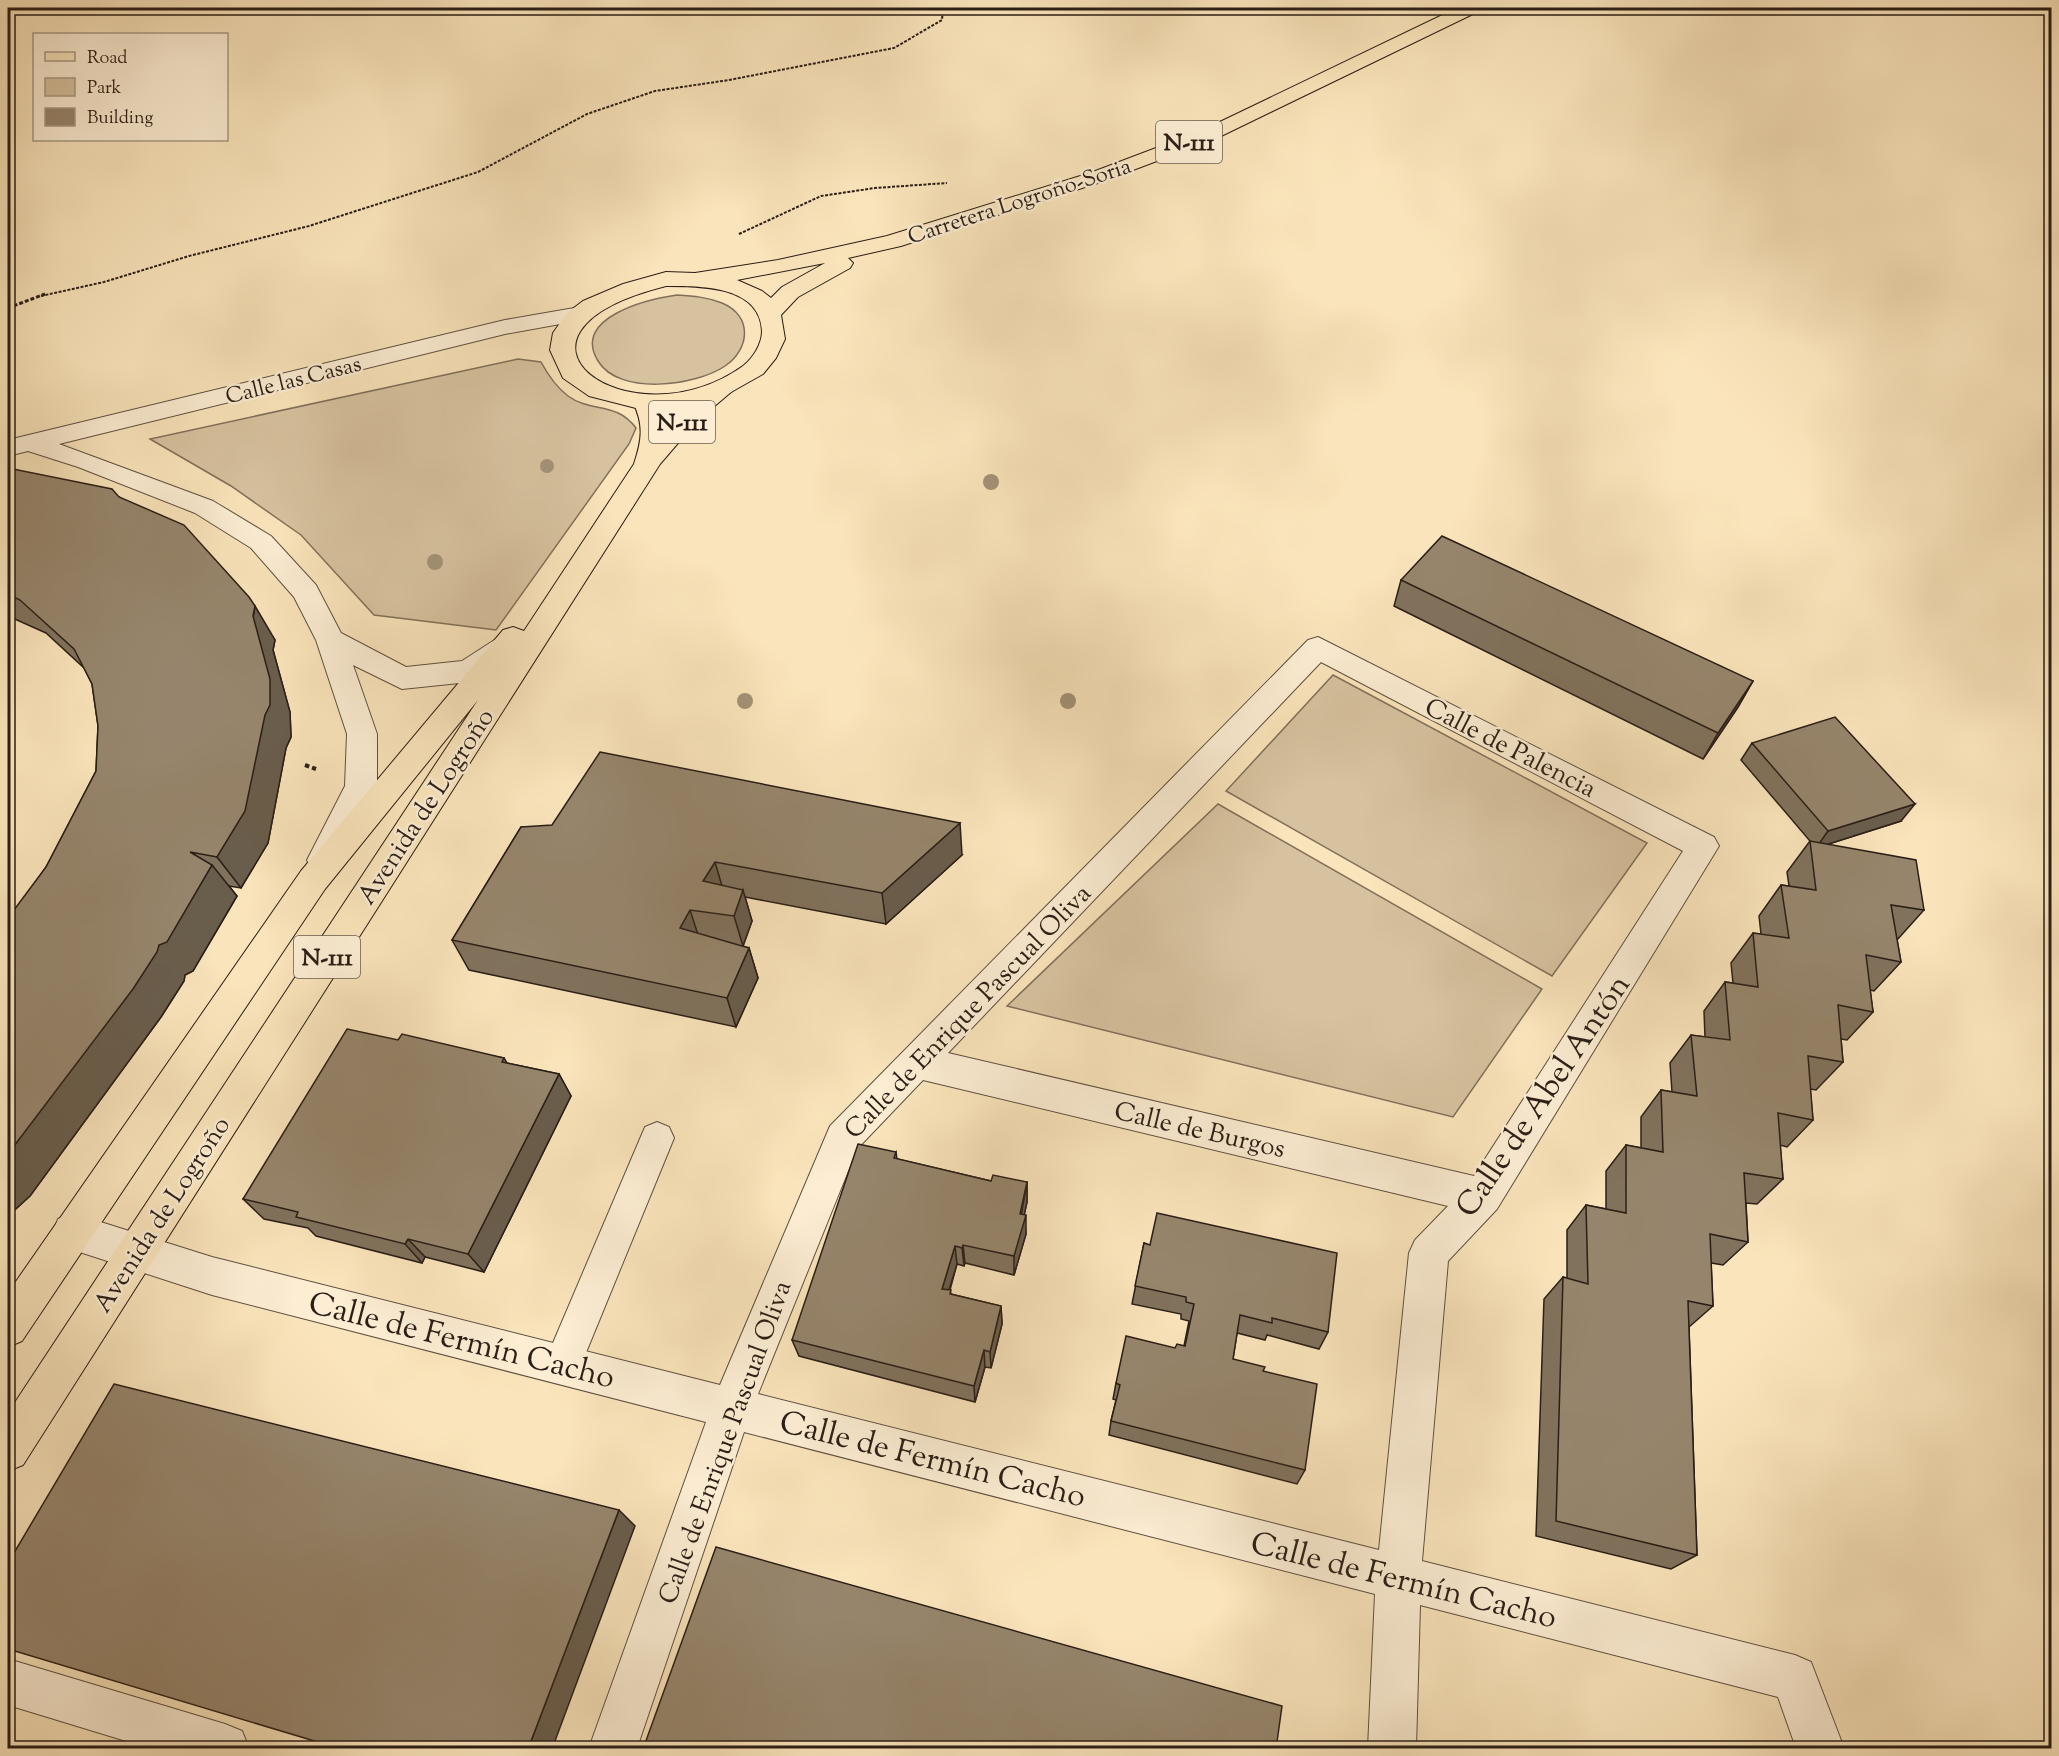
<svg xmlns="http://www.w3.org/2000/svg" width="2059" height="1756" font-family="'Sorts Mill Goudy',serif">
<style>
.green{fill:#d7c29f;stroke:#80705a;stroke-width:1.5}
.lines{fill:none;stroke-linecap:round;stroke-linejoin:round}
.lane-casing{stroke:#5e503f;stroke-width:2}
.street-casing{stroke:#5e503f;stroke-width:2}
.primary-casing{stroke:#2a1e16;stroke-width:2}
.highway-casing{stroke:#2a1e16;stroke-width:2}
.path-far3{stroke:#2a1e16;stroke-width:2;stroke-dasharray:3 1.5;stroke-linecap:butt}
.path-far2{stroke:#2a1e16;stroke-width:3;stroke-dasharray:4 2;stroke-linecap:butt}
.path-far1{stroke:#2a1e16;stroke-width:4;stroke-dasharray:4.5 3;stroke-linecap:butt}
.path{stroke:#2a1e16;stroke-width:4.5;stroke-dasharray:6 4;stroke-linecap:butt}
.lane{fill:#fcedd3;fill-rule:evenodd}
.street{fill:#fcedd3;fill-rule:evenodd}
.primary{fill:#fae4bb;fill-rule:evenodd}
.highway{fill:#fae4bb;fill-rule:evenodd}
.tree{fill:#a49277}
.wall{fill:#81725d;stroke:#2a1e16;stroke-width:1.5}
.shaded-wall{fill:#695d4c;stroke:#2a1e16;stroke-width:1.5}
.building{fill:#96856c;stroke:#2a1e16;stroke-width:1.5}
.labels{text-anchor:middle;stroke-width:5;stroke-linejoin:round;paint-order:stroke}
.far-street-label{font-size:22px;fill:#2a1e16;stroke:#fcedd3}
.shield{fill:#fcedd3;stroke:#695c4f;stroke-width:1.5}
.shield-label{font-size:24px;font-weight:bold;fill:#2a1e16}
.street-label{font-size:26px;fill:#2a1e16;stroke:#fcedd3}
.near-street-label{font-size:32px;fill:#2a1e16;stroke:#fcedd3}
</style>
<rect width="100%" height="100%" fill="#fae4bb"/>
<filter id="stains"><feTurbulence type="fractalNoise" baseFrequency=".00333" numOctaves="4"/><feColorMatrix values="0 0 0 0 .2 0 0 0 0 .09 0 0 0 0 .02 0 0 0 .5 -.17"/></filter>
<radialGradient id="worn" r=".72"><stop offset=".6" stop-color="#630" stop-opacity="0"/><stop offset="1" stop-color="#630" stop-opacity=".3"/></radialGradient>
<g class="green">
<path d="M677,295C693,296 707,297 722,303C753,316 750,349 725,366C696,386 619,396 598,361C571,317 649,299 677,295Z"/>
<path d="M518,359L541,362C548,375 556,387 568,396C591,413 616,401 636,428L629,444L496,630L374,615L301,535L231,486L150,439Z"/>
<path d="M1333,675L1647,843L1552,976L1226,791Z"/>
<path d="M1218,804L1542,989L1453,1117L1007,1006Z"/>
</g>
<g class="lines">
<g class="lane-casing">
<path id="lane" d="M657,1122L669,1127L674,1138L576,1377L563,1383L550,1377L544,1364L645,1127Z"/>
</g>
<g class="street-casing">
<g id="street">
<path d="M580,307L588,309L592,314L588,319L505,334L59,444L213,501L271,536L316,585L341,633L406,667L462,661L496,639L506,636L516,639L521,646C511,662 486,677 469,682L402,689L353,665L377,734V786L335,869L323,873L311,869L307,860L345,786L347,734L316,640L294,597L251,548L195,513L78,467L28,451L8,456V440L505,320Z"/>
<path d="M1318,637L1714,837L1719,846L1497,1209L1448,1261L1422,1561L1795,1655L1811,1662L1844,1748H1796L1778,1697L1420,1605L1416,1748H1368L1375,1594L744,1432L637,1748H589L706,1422L212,1295L58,1245L53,1232L58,1219L72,1213L212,1257L720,1385L830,1126L1308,640ZM1321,662L1683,851L1474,1176L948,1053ZM923,1080L1448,1206L1415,1240L1409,1253L1379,1550L758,1394L857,1149Z"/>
<path d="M8,1659L225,1724L242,1731L249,1748H149L8,1705Z"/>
</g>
</g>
<g class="primary-casing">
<path id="primary" d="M725,379L734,382L737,387L697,421L660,464L23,1465L8,1471V1413L478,700L325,889L22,1341L8,1347V1293L301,871L503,630L513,627L524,631L634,464C642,440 644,425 633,402L636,397L645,394L654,397L667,424C681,407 703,385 725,379Z"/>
</g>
<g class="highway-casing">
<path id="highway" d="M1457,8H1480L1477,12L1215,139L1104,181L901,246L848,258L853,263L850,268L798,297L781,315L785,339L776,358L763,374L724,396L676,408H636L589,396L563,378L550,350L553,333L567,313L583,301L623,284L666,272L695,273L778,260L887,236L1090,173L1201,131ZM825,263L782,287L771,298L762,291L737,280ZM666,286C699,286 760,285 762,331C762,344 753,358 743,366C629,447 474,334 666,286Z"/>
</g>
<g class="path-far3">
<path d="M739,234L821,196L875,188L947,183"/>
<path d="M41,296L104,282L189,256L309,226L478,172L587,114L655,91L729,80L894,48L942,20L943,8"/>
</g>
<path class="path-far2" d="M8,308L45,294"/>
<path class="path-far1" d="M305,765L316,769"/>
<path class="path" d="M8,1505L12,1498"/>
<use href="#lane" class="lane"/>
<use href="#street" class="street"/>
<use href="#primary" class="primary"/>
<use href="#highway" class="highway"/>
</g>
<g class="tree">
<circle cx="547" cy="466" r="7"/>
<circle cx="991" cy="482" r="8"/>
<circle cx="435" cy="562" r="8"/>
<circle cx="745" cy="701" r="8"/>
<circle cx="1068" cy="701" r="8"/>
</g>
<g class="wall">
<path d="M8,468L119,497L275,640L273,650L290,712L291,737L286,748L268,843L241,888L229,886L237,896L193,971L185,975L184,981L161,1017L30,1196L8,1216V922V923L46,867L96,771L98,726L92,684L84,668L46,633L8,616Z"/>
<path d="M1401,580L1753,681L1738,707L1703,759L1394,606Z"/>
<path d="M1752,743L1901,821L1828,844L1924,910L1897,940L1901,962L1874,991L1870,990L1873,1012L1847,1040L1841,1039L1843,1062L1816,1090L1810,1089L1813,1120L1787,1147L1780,1145L1783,1179L1757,1204L1746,1203L1748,1242L1723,1265L1711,1263L1713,1306L1689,1327L1697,1555L1671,1569L1536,1536L1544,1299L1563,1277L1567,1278V1230L1586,1205L1606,1209V1171L1626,1145L1641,1148V1117L1661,1090L1672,1092L1670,1063L1691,1035L1705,1037L1704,1011L1725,982L1733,983L1731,963L1753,933L1761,934L1759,916L1781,885L1789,886L1787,872L1810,841L1741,760Z"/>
<path d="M521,827L962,855L886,924L745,897L752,921L743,946L749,948L758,978L736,1027L469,970L452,940Z"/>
<path d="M398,1040L504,1058L507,1063L559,1074L571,1096L484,1272L425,1257L422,1263L316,1236L308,1228L264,1219L243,1199Z"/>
<path d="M896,1152L897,1159L991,1181L1027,1182V1202L1024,1215L1026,1234L1014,1275L965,1263L964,1266L957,1264L950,1290L951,1294L1001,1306L1002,1324L991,1368L985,1367L975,1402L799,1356L792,1340Z"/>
<path d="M1144,1243L1328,1332L1319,1349L1267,1335L1265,1340L1237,1333L1233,1359L1263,1371L1305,1470L1297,1484L1109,1435L1111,1421L1116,1400L1113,1399L1116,1383L1175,1348L1184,1346L1189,1321L1181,1319V1314L1132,1304Z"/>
</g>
<g class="shaded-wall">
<path d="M255,606L275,640L273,650L290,712L291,737L286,748L268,843L241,888L217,857Z"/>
<path d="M1753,681L1738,707L1703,759L1718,733Z"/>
<path d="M1915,804L1901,821L1816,848L1828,831Z"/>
<path d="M960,823L962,855L886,924L882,893Z"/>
<path d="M715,862L724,893L703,881Z"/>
<path d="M212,865L237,896L193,971L185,975L184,981L161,1017L30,1196L8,1216V1154L159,945Z"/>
<path d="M743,890L752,921L743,946L734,916Z"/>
<path d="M690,910L700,941L680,928Z"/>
<path d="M8,922L41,978L8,946Z"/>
<path d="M749,948L758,978L736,1027L727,998Z"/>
<path d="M559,1074L571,1096L484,1272L468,1254Z"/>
<path d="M1027,1182V1202L1021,1230L1026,1215V1234L1014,1275V1256Z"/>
<path d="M408,1239L425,1257L422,1263L405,1244Z"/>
<path d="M963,1245L965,1263L964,1266L962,1248Z"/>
<path d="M955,1246L957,1264L944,1306L942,1289Z"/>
<path d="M1001,1306L1002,1324L991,1368L990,1352Z"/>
<path d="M984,1350L985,1367L975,1402L974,1386Z"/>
<path d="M619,1510L635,1526L552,1749H528Z"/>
</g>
<g class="building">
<path d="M8,468L112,489L119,497L184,525L249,597L255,606L253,616L270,679V705L265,715L245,811L217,857L190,852L212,865L167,942L159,945L157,952L133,989L8,1154V946L9,949L8,918L46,867L96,771L98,726L92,684L74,649L20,600L8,594Z"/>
<path d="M1442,536L1753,681L1718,733L1401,580Z"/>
<path d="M1835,717L1915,804L1828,831L1752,743Z"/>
<path d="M600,752L960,823L882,893L715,862L703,881L743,890L734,916L690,910L680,928L749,948L727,998L452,940L521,827L552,825Z"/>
<path d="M1810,841L1916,860L1924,910L1891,905L1901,962L1866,955L1873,1012L1838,1005L1843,1062L1808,1056L1813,1120L1778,1113L1783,1179L1744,1173L1748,1242L1710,1234L1713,1306L1688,1301L1697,1555L1556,1521L1563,1277L1588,1284L1586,1205L1626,1213V1145L1663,1152L1661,1090L1697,1096L1691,1035L1730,1040L1725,982L1758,987L1753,933L1789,938L1781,885L1816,890Z"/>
<path d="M347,1029L398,1040L402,1034L504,1058L502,1062L559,1074L468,1254L408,1239L405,1244L296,1217L298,1212L243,1199Z"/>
<path d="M858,1144L896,1152L894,1158L991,1181L993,1175L1027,1182L1020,1214L1026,1215L1014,1256L963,1245L962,1248L955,1246L942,1289L951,1290L950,1294L1001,1306L990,1352L984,1350L974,1386L792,1340Z"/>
<path d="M1157,1213L1337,1253L1328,1332L1272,1318V1323L1240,1315L1233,1359L1265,1367L1263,1371L1317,1384L1305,1470L1111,1421L1120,1385L1116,1383L1126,1336L1175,1348L1177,1344L1185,1346L1194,1304L1186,1302V1297L1135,1286L1144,1243L1150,1245Z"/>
<path d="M114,1384L619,1510L528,1749H341L8,1649V1563Z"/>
<path d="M716,1547L1282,1706L1276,1749H643Z"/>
</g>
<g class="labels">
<g class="far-street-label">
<text transform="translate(1019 200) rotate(-18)" y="8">Carretera Logroño-Soria</text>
<text transform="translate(293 379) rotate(-14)" y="8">Calle las Casas</text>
</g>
<g class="shield">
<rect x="1156" y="121" width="66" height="42" rx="4.5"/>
<rect x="649" y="401" width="66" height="42" rx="4.5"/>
<rect x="294" y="936" width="66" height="42" rx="4.5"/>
</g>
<g class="shield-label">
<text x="1189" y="150">N-111</text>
<text x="682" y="430">N-111</text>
<text x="327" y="965">N-111</text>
</g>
<g class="street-label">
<text transform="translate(1511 747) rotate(27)" y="9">Calle de Palencia</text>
<text transform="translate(425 806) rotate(-57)" y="9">Avenida de Logroño</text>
<text transform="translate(967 1011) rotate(-46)" y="9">Calle de Enrique Pascual Oliva</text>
<text transform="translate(1200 1129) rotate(13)" y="9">Calle de Burgos</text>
<text transform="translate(161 1214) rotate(-57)" y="9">Avenida de Logroño</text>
<text transform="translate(724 1442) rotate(-70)" y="9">Calle de Enrique Pascual Oliva</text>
</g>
<g class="near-street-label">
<text transform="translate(1542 1095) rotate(-56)" y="11">Calle de Abel Antón</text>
<text transform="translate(462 1339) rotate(14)" y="11">Calle de Fermín Cacho</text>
<text transform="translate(933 1458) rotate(14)" y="11">Calle de Fermín Cacho</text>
<text transform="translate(1404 1579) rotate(14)" y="11">Calle de Fermín Cacho</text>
</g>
</g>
<rect width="2059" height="1756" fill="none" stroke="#fae4bb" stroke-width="30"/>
<rect x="9" y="9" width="2041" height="1738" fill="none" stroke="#2a1e16" stroke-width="3"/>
<rect x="15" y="15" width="2029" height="1726" fill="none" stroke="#2a1e16" stroke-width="1.5"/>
<rect x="33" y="33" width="195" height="108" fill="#fcedd3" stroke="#a89a87" stroke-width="1.5"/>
<rect x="45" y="52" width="30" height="9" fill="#fae4bb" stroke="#a89a87" stroke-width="1.5"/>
<text x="87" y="63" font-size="18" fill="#2a1e16">Road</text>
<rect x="45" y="78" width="30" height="18" fill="#d7c29f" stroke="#a89a87" stroke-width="1.5"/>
<text x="87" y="93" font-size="18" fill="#2a1e16">Park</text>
<rect x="45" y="108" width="30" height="18" fill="#96856c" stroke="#a89a87" stroke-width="1.5"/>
<text x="87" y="123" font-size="18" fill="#2a1e16">Building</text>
<rect width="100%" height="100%" filter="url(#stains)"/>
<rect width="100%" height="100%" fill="url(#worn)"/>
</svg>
